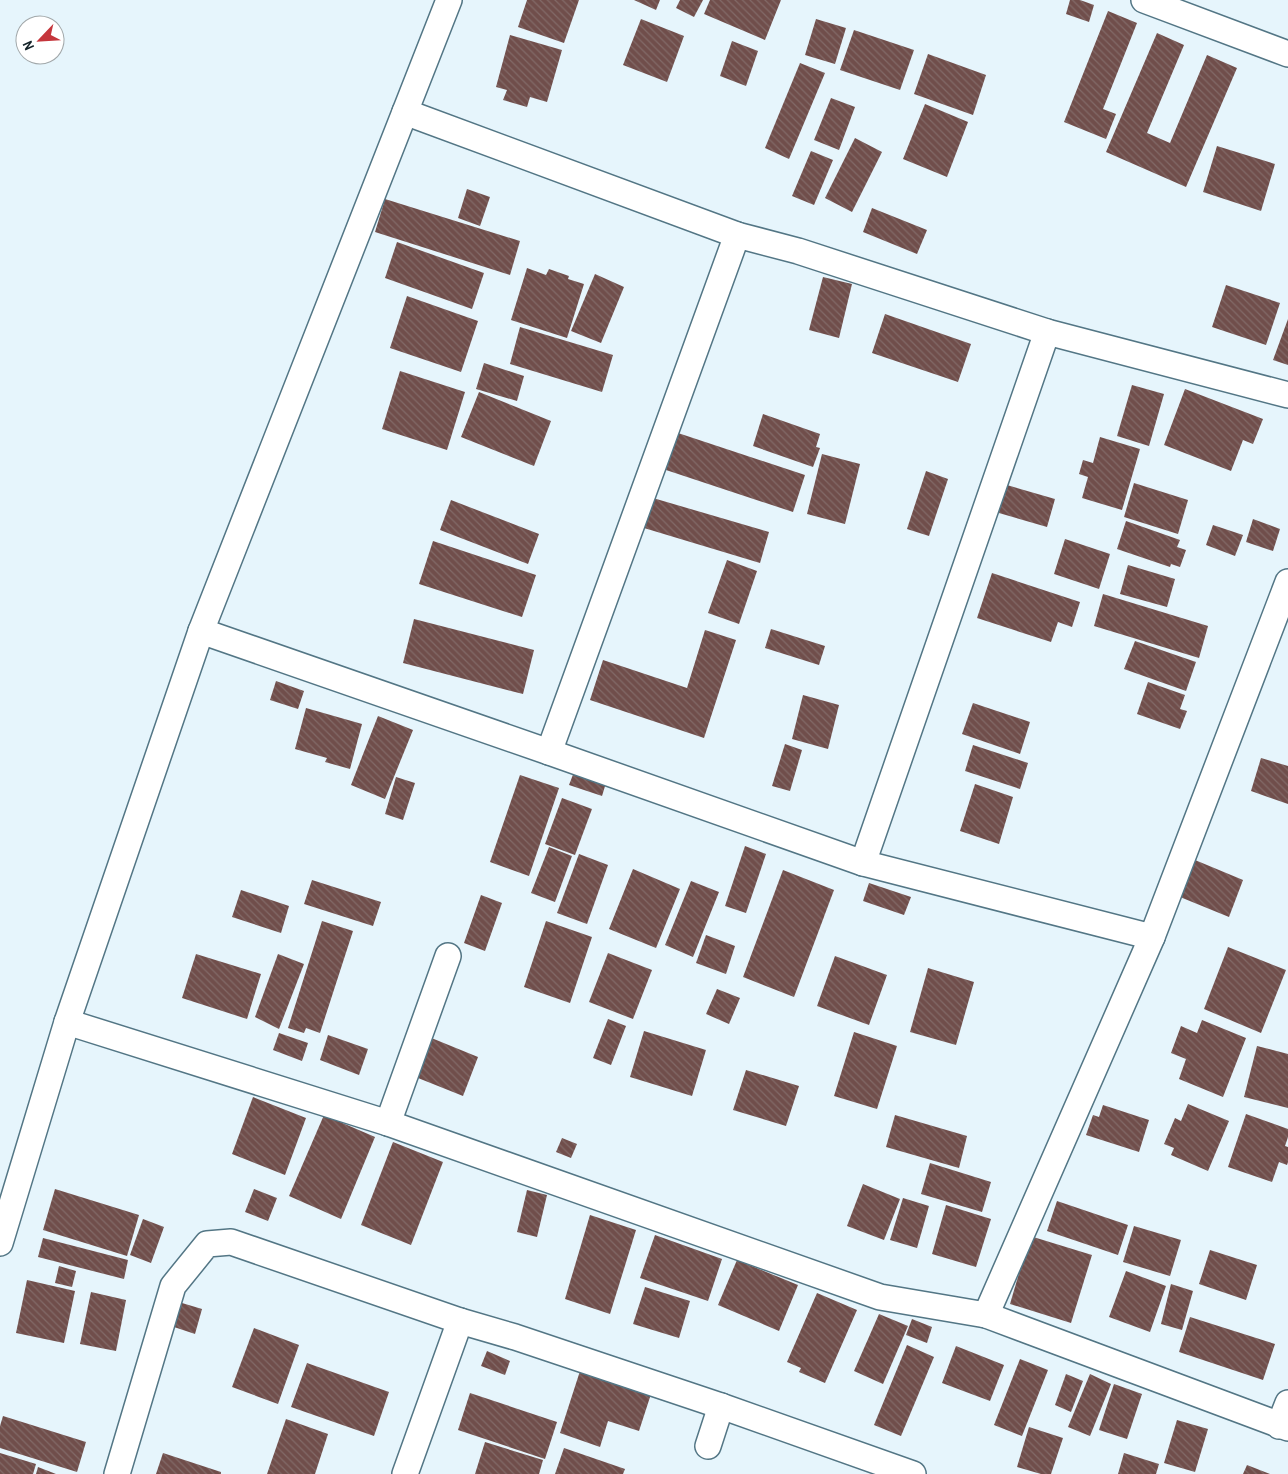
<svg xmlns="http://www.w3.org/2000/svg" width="1288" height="1474" font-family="'Archivo Narrow',sans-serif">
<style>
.building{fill:url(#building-back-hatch)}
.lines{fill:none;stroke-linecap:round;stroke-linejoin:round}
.minor-casing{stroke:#537685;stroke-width:28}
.minor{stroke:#fff;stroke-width:25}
</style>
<defs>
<pattern id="building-back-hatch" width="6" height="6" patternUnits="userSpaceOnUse" patternTransform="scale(1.25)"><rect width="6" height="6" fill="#704e4b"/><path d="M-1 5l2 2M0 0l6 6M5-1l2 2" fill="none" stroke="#826a68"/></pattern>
</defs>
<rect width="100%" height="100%" fill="#e6f5fc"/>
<g class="building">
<path d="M527,0H579L564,43L518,27Z"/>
<path d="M634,0H660L656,10Z"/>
<path d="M680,0H703L694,17L676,8Z"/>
<path d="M710,0H781L765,40L704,14Z"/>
<path d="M1070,0H1080L1094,5L1089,22L1066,14Z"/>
<path d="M1108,11L1137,23L1103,109L1116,114L1106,139L1064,122Z"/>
<path d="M641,19L684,36L667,82L623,65Z"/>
<path d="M816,19L846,28L835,64L805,55Z"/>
<path d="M854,30L914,50L900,90L840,70Z"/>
<path d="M1157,33L1184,45L1147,133L1170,143L1207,55L1237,68L1186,187L1106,152Z"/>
<path d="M510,35L562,50L547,102L530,97L527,107L503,100L507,90L496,87Z"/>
<path d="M732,41L758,51L746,86L720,76Z"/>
<path d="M928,54L986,75L973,115L914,94Z"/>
<path d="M800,63L825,73L789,159L765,148Z"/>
<path d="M831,98L855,107L839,150L814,140Z"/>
<path d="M925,104L968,122L947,177L903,159Z"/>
<path d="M855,138L882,152L852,212L825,198Z"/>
<path d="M1217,146L1275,164L1261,211L1203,192Z"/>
<path d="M811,151L833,160L814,205L792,196Z"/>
<path d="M467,189L490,197L480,226L458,218Z"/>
<path d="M385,199L520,241L510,275L375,232Z"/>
<path d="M872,208L927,230L917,254L863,232Z"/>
<path d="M397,242L484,273L472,309L385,278Z"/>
<path d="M527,268L546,275L549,269L569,276L568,279L584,284L567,338L511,320Z"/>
<path d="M595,274L624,287L601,343L571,331Z"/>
<path d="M823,277L852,284L839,338L809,330Z"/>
<path d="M1226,285L1280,303L1266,345L1212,327Z"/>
<path d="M407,296L478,321L461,372L390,348Z"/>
<path d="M885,314L971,344L958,382L872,353Z"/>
<path d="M1288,319V365L1273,360Z"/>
<path d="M520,327L613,355L602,392L510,364Z"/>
<path d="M484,363L524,376L517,401L476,389Z"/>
<path d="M400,371L465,392L447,450L382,429Z"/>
<path d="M1132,385L1164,394L1149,446L1117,436Z"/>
<path d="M1185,389L1263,419L1253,444L1243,440L1231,471L1164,445Z"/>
<path d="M479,392L551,421L534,466L461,437Z"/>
<path d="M763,414L820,434L816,447L820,448L813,467L753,446Z"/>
<path d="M678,433L805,475L793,512L666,470Z"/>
<path d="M1100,437L1140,449L1122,510L1082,498L1088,477L1079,474L1083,460L1093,463Z"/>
<path d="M822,454L860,464L845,524L807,514Z"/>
<path d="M926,471L948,479L929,536L907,529Z"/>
<path d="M1000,483L1055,499L1047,527L992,511Z"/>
<path d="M1134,483L1188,500L1178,534L1124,517Z"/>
<path d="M653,498L769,532L760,563L644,528Z"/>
<path d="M451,500L539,534L528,564L440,530Z"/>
<path d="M1253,519L1280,529L1273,551L1246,542Z"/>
<path d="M1126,521L1180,540L1177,547L1186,550L1180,567L1171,564L1170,567L1117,549Z"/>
<path d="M1213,525L1243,535L1235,556L1206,545Z"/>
<path d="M1065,539L1110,554L1099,589L1054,574Z"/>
<path d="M433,541L536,575L522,617L419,584Z"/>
<path d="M727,560L757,571L739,624L708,613Z"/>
<path d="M1128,565L1175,579L1167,607L1120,594Z"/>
<path d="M992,573L1080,602L1072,627L1058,622L1051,642L977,618Z"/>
<path d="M1103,594L1208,626L1199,658L1094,626Z"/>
<path d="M414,619L534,650L523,694L403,663Z"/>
<path d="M771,629L825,646L819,665L765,648Z"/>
<path d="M705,630L736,640L704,738L590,700L603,660L687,688Z"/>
<path d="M1135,641L1196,662L1186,691L1124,669Z"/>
<path d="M276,681L304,691L298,709L270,700Z"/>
<path d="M1148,682L1185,695L1180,709L1187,711L1180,729L1137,714Z"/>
<path d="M803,695L839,705L828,749L792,739Z"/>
<path d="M973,703L1030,722L1020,754L962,734Z"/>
<path d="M306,708L362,724L350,769L325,762L327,758L295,749Z"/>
<path d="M378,716L413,730L385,799L351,785Z"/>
<path d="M785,744L802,750L790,791L772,786Z"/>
<path d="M973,745L1028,763L1020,789L965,771Z"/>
<path d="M1261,758L1288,766V804L1251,791Z"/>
<path d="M574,772L606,783L602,796L569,785Z"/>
<path d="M520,775L559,788L529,876L490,862Z"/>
<path d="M396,777L415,783L403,820L385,814Z"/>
<path d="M975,784L1013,797L999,844L960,831Z"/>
<path d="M562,798L592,809L575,855L545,844Z"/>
<path d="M745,846L766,854L746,913L725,906Z"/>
<path d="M549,847L572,856L555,902L531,893Z"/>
<path d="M579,854L608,865L587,924L557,913Z"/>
<path d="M1195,860L1243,880L1229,917L1180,897Z"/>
<path d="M633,869L680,889L656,948L609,929Z"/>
<path d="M783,870L834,890L794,997L743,977Z"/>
<path d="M312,880L381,902L373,926L304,904Z"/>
<path d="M691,881L719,892L693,957L665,945Z"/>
<path d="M869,883L911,897L904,915L863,901Z"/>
<path d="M241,890L289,906L281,933L232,917Z"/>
<path d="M481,895L502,903L485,951L464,943Z"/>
<path d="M322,921L353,931L320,1033L306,1028L304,1033L288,1028Z"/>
<path d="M546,921L592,937L570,1003L524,987Z"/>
<path d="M706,935L735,946L726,974L696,963Z"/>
<path d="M1228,947L1286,970L1261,1033L1204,1009Z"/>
<path d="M608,953L652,970L633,1019L589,1002Z"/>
<path d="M196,954L261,974L247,1019L182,998Z"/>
<path d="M278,954L304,964L279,1029L255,1017Z"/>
<path d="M835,956L887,975L869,1025L817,1006Z"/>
<path d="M928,968L974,982L956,1045L910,1032Z"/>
<path d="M717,989L740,998L729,1024L706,1014Z"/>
<path d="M608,1019L626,1026L611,1065L593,1058Z"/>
<path d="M1202,1020L1246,1038L1223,1097L1179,1079L1186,1059L1171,1053L1181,1026L1197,1033Z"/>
<path d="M644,1031L706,1050L692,1096L630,1077Z"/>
<path d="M854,1032L897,1046L877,1109L834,1096Z"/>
<path d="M279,1033L308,1043L302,1061L273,1050Z"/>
<path d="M328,1035L368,1049L359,1075L320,1060Z"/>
<path d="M429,1037L478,1057L463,1096L413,1076Z"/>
<path d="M1257,1046L1288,1054V1108L1244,1097Z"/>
<path d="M746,1070L799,1086L786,1126L733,1110Z"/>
<path d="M253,1097L306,1118L285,1175L232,1154Z"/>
<path d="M1188,1104L1229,1121L1208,1171L1171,1155L1174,1148L1164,1144L1175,1118L1181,1121Z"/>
<path d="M1103,1105L1149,1120L1139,1152L1086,1135L1093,1115L1099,1117Z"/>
<path d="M1246,1114L1288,1129V1137L1285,1146L1288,1147V1162L1287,1165L1279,1162L1272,1182L1228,1167Z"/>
<path d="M324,1115L375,1137L341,1219L289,1196Z"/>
<path d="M895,1115L967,1136L959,1168L886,1147Z"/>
<path d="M562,1138L577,1144L571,1158L556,1152Z"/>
<path d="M393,1142L443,1162L411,1245L361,1225Z"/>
<path d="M930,1163L991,1182L982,1212L921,1194Z"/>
<path d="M863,1184L900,1199L884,1240L847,1226Z"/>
<path d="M55,1189L139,1215L127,1256L43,1230Z"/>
<path d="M254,1189L277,1198L268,1221L245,1212Z"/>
<path d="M527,1190L547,1195L537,1237L517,1232Z"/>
<path d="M903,1198L929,1206L917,1248L890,1240Z"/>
<path d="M1057,1201L1128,1225L1118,1255L1047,1231Z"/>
<path d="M946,1205L991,1219L976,1267L932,1254Z"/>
<path d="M590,1215L636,1230L610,1314L565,1299Z"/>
<path d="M143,1219L164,1227L151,1263L130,1255Z"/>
<path d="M1134,1226L1181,1240L1170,1276L1123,1262Z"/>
<path d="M655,1235L722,1259L708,1301L640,1278Z"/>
<path d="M1030,1236L1092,1255L1071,1323L1010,1304Z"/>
<path d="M43,1238L128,1260L124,1279L38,1257Z"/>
<path d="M1210,1250L1257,1265L1246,1300L1199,1284Z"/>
<path d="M737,1260L798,1285L779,1331L718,1305Z"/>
<path d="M59,1266L76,1271L72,1287L55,1283Z"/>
<path d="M1126,1271L1166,1286L1150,1332L1109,1317Z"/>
<path d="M27,1280L75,1291L64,1343L16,1333Z"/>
<path d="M1171,1284L1193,1291L1182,1330L1161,1324Z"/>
<path d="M645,1287L690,1301L679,1338L633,1324Z"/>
<path d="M91,1292L126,1300L116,1351L80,1344Z"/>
<path d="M817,1293L857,1310L825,1383L799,1372L801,1368L787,1362Z"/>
<path d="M182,1303L202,1309L195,1334L174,1327Z"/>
<path d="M879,1314L908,1326L883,1384L854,1371Z"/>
<path d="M1190,1317L1275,1344L1263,1380L1179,1352Z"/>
<path d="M912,1319L932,1327L927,1343L906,1335Z"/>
<path d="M254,1328L299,1345L278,1404L232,1387Z"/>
<path d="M907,1345L934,1357L901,1436L874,1425Z"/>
<path d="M956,1346L1004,1365L990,1401L942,1383Z"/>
<path d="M487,1351L510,1361L505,1375L481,1366Z"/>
<path d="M1020,1359L1048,1370L1022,1436L994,1425Z"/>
<path d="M307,1363L389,1392L374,1436L291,1407Z"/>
<path d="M580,1371L651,1394L639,1431L608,1421L600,1447L560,1433Z"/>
<path d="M1066,1374L1083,1381L1071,1412L1055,1405Z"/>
<path d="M1090,1374L1111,1384L1090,1436L1068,1427Z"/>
<path d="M1114,1384L1142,1394L1127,1439L1099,1430Z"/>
<path d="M470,1393L557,1422L545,1459L458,1430Z"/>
<path d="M3,1416L86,1442L77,1472L0,1448V1426Z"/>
<path d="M286,1419L328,1434L315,1474H267Z"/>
<path d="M1177,1420L1208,1429L1195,1472L1164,1463Z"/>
<path d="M1029,1427L1063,1438L1051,1474H1041L1017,1467Z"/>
<path d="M485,1442L543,1460L539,1474H475Z"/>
<path d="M564,1448L625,1469L623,1474H555Z"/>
<path d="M0,1453L36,1464L33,1474H0Z"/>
<path d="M163,1453L221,1472V1474H156Z"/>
<path d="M1124,1453L1159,1464L1156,1474H1118Z"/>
<path d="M1247,1465L1270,1474H1243Z"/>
<path d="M38,1467L56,1474H36Z"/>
</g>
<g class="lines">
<g class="minor-casing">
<g id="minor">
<path d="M1144,0L1288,54"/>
<path d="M405,112L737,235L798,251L1047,332L1288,395"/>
<path d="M737,235L549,752L863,863L1152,937"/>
<path d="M201,631L549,752"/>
<path d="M863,863L1047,332"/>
<path d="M67,1022L388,1123L880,1297L986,1315L1288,1428"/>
<path d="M388,1123L448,956"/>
<path d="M0,1243L67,1022L201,631L449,0"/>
<path d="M986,1315L1152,937L1288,582"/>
<path d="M1279,1426L1288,1403"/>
<path d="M708,1446L721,1406"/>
<path d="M117,1474L173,1286L207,1244L231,1242L460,1321L515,1337L721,1406L913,1474"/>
<path d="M405,1474L460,1321"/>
</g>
</g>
<use href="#minor" class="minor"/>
</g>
<g transform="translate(40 40) rotate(245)"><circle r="24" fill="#ffffff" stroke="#a1a7a9"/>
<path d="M0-4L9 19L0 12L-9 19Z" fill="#c5363c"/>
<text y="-8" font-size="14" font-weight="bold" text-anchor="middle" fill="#132228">N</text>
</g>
</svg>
